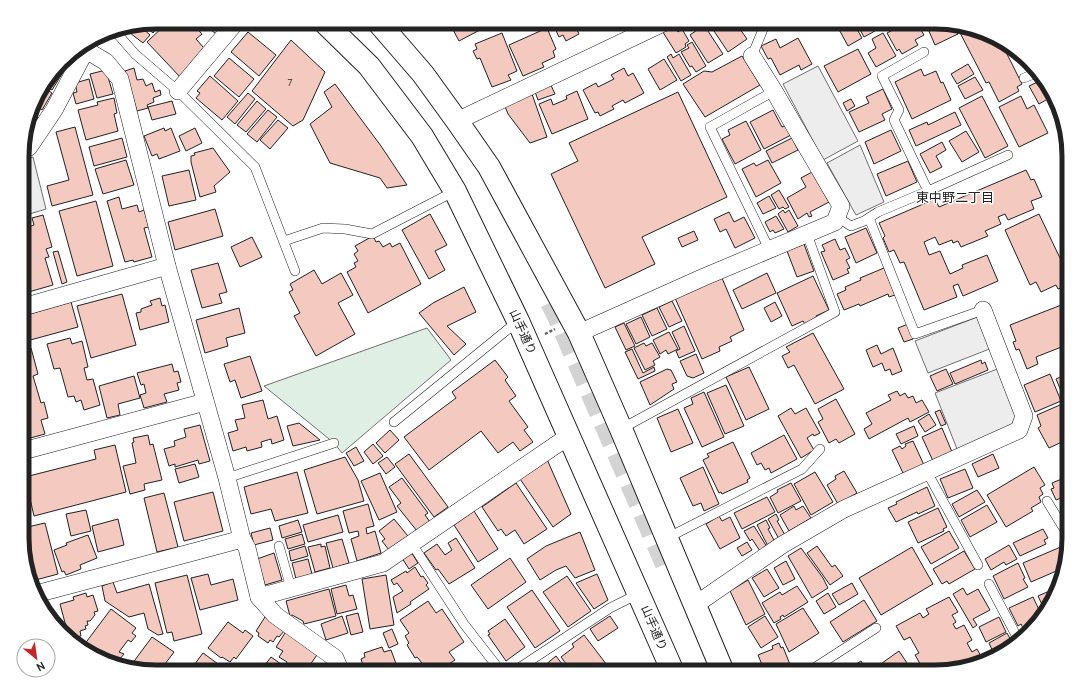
<svg xmlns="http://www.w3.org/2000/svg" width="1091" height="694" font-family="Cabin,'Noto Sans JP',sans-serif">
<style>
.green{fill:#e0efe3;stroke:#6f6f6f}
.parking{fill:#ededed;stroke:#6f6f6f}
.building{fill:#f3c9c0;stroke:#222}
.lines{fill:none;stroke-linecap:round;stroke-linejoin:round}
.highway-tunnel{stroke:#d3d3d3;stroke-width:22;stroke-dasharray:22 11;stroke-linecap:butt}
.lane-casing{stroke:#222;stroke-width:10}
.street-casing{stroke:#222;stroke-width:18}
.primary-casing{stroke:#222;stroke-width:24}
.path{stroke:#646464;stroke-width:2.5;stroke-dasharray:3 2;stroke-linecap:butt}
.lane{stroke:#fff;stroke-width:9}
.street{stroke:#fff;stroke-width:17}
.primary{stroke:#fff;stroke-width:22}
.labels{text-anchor:middle;stroke-width:3;stroke-linejoin:round;paint-order:stroke}
.number-label{font-size:10px;fill:#564c4a}
.street-label{font-size:12px;fill:#222;stroke:#fff}
.neighbourhood-label{font-size:13px;fill:#222;stroke:#fff}
.rim{fill:none;stroke:#222;stroke-width:5}
</style>
<rect width="100%" height="100%" fill="#fff"/>
<path class="green" d="M427,328L451,360L342,453L334,443L264,386Z"/>
<g class="parking">
<path d="M818,66L858,141L823,160L783,84Z"/>
<path d="M860,145L884,202L856,215L827,163Z"/>
<path d="M33,157L46,209L23,216V161Z"/>
<path d="M980,316L992,348L928,373L915,341Z"/>
<path d="M1000,368L1019,416L1016,424L957,449L935,393Z"/>
</g>
<g class="building">
<path d="M155,22L159,25L153,33L143,25Z"/>
<path d="M168,22H191L202,34L196,39L204,48L199,53L201,55L181,78L147,42Z"/>
<path d="M202,22H224L227,24L217,35Z"/>
<path d="M449,22H495L459,41Z"/>
<path d="M552,22H601L593,26L591,22L577,30L579,34L566,41L563,35L559,37Z"/>
<path d="M672,22L678,32L682,29L689,41L685,44L686,47L676,53L661,29Z"/>
<path d="M708,22H735L747,39L728,52Z"/>
<path d="M835,22H870L875,31L864,37L856,22L854,24L862,38L848,46Z"/>
<path d="M908,22H916L924,35L915,40L918,45L902,54L899,49L897,51L887,33Z"/>
<path d="M925,22L954,25L958,34L935,45Z"/>
<path d="M139,25L150,35L143,43L130,33L136,26Z"/>
<path d="M704,25L723,54L708,63L690,35Z"/>
<path d="M956,25L970,27L1000,40L1022,84L1017,87L1019,91L999,102L989,82L986,83Z"/>
<path d="M547,28L556,49L553,51L555,57L542,63L544,67L523,76L509,45Z"/>
<path d="M248,32L276,55L259,76L231,52Z"/>
<path d="M502,33L517,71L508,75L511,80L492,87L480,58L477,59L473,51L477,49L475,44Z"/>
<path d="M883,33L896,56L876,67L868,53L876,48L872,39Z"/>
<path d="M798,38L812,64L801,70L799,65L780,75L771,58L768,59L761,46L776,39L780,48Z"/>
<path d="M291,40L325,72L303,120L293,126L252,91Z"/>
<path d="M692,42L706,66L696,72L692,66L690,67L681,52L689,48L687,45Z"/>
<path d="M858,49L871,74L838,92L824,66Z"/>
<path d="M671,54L673,58L679,54L691,75L681,81L667,57Z"/>
<path d="M742,56L760,85L705,117L683,84L704,71L712,72Z"/>
<path d="M229,58L254,79L239,97L214,76Z"/>
<path d="M664,59L677,80L660,90L648,69Z"/>
<path d="M968,64L974,74L957,84L951,74Z"/>
<path d="M134,68L137,80L143,79L146,86L152,83L155,92L160,90L161,95L153,98L154,102L147,105L148,108L137,111L125,71Z"/>
<path d="M624,68L628,76L633,73L644,93L625,103L623,100L612,106L614,109L600,116L598,112L595,113L583,90L596,83L598,87L614,79L611,75Z"/>
<path d="M921,69L924,76L936,71L941,83L943,82L951,100L912,119L895,82Z"/>
<path d="M56,70L62,74L52,90L45,85Z"/>
<path d="M106,70L113,94L97,98L90,74Z"/>
<path d="M210,76L238,101L222,120L196,98L200,93L197,91Z"/>
<path d="M975,77L983,90L965,99L958,86Z"/>
<path d="M89,79L94,99L76,104L73,93L77,92L75,83Z"/>
<path d="M1042,80L1051,89L1053,96L1039,104L1029,86Z"/>
<path d="M550,83L555,94L538,100L534,89Z"/>
<path d="M335,84L381,146L407,185L387,188L380,178L330,163L310,124L332,107L324,92Z"/>
<path d="M43,87L52,93L42,110L33,105L36,97Z"/>
<path d="M883,89L892,109L882,114L885,120L859,132L849,112L869,103L866,97Z"/>
<path d="M577,91L588,119L552,134L539,104L551,99L553,105L567,99L566,96Z"/>
<path d="M678,92L727,197L642,237L655,264L605,288L551,174L578,161L569,143Z"/>
<path d="M248,93L255,99L235,124L227,117Z"/>
<path d="M532,94L547,137L530,143L508,114L504,104Z"/>
<path d="M982,96L1008,146L985,158L959,108Z"/>
<path d="M1021,96L1027,109L1034,105L1048,133L1019,147L999,107Z"/>
<path d="M114,98L117,113L114,114L118,131L86,140L78,110L98,105L97,102Z"/>
<path d="M851,99L855,106L847,111L843,103Z"/>
<path d="M172,101L176,114L152,120L148,107Z"/>
<path d="M257,101L266,109L246,132L237,125Z"/>
<path d="M268,110L277,117L257,142L247,134Z"/>
<path d="M773,110L782,127L786,125L791,135L764,149L750,122Z"/>
<path d="M955,112L961,125L916,146L909,130L927,122L928,125Z"/>
<path d="M31,113L38,117L26,137L24,136Z"/>
<path d="M278,120L288,128L270,149L260,140Z"/>
<path d="M746,121L761,150L735,164L722,139L730,135L728,130Z"/>
<path d="M75,127L93,195L52,206L47,186L69,180L56,132Z"/>
<path d="M164,128L165,131L171,128L180,151L159,159L157,154L152,156L144,136Z"/>
<path d="M195,128L202,143L186,151L179,136Z"/>
<path d="M891,130L901,151L874,164L865,142Z"/>
<path d="M966,131L979,152L962,162L949,141Z"/>
<path d="M122,138L127,157L94,166L89,147Z"/>
<path d="M792,138L798,150L772,163L766,151Z"/>
<path d="M942,142L946,150L936,156L942,167L930,173L920,154Z"/>
<path d="M213,148L230,172L214,186L216,192L200,197L191,162V156L195,155L194,153Z"/>
<path d="M126,160L134,185L103,194L95,169Z"/>
<path d="M768,160L781,183L756,197L742,169L754,163L756,166Z"/>
<path d="M908,161L917,182L886,196L877,174Z"/>
<path d="M189,170L196,200L169,206L162,176Z"/>
<path d="M1026,170L1031,180L1034,179L1042,197L1031,201L1034,209L1008,220L1005,214L998,217L1001,224L985,231L988,236L961,247L958,241L953,243L952,240L939,245L935,237L924,242L929,255L940,251L950,274L963,268L962,265L987,255L998,281L963,296L958,284L953,286L957,297L924,310L904,262L900,263L894,250L889,252L883,238L885,236L879,223L935,199L939,207Z"/>
<path d="M812,172L829,202L810,212L812,216L809,217L807,213L798,219L787,198L806,187L801,178Z"/>
<path d="M779,190L789,207L785,209L783,207L779,209L771,195Z"/>
<path d="M769,196L776,208L763,214L757,203Z"/>
<path d="M119,197L122,209L137,205L139,212L144,210L149,227L144,228L152,257L134,262L133,260L125,262L107,201Z"/>
<path d="M96,201L113,266L77,276L59,211Z"/>
<path d="M215,209L223,236L175,250L168,222Z"/>
<path d="M783,210L785,213L789,210L798,226L788,232L778,214Z"/>
<path d="M729,212L734,222L744,217L755,238L735,248L726,229L720,232L714,219Z"/>
<path d="M430,214L447,245L435,251L445,270L429,279L402,230Z"/>
<path d="M1039,214L1069,277V285L1058,289L1056,285L1041,292L1036,282L1030,285L1005,230Z"/>
<path d="M43,215L52,247L46,249L49,257L45,258L53,285L25,293L23,287V229L34,225L32,218Z"/>
<path d="M776,216L784,229L775,233L773,230L770,232L765,222Z"/>
<path d="M866,228L877,253L856,263L845,237Z"/>
<path d="M694,231L698,240L682,247L678,238Z"/>
<path d="M373,236L376,242L379,241L383,247L390,243L392,247L400,243L421,284L368,313L347,272L356,267L354,263L358,261L354,254L358,251L355,246Z"/>
<path d="M252,237L262,257L240,267L231,247Z"/>
<path d="M835,239L840,250L845,248L850,258L846,260L850,268L847,269L849,273L833,280L821,252L825,251L822,245Z"/>
<path d="M804,244L814,271L797,277L787,251Z"/>
<path d="M58,251L67,282L62,284L53,252Z"/>
<path d="M218,263L227,292L219,294L222,303L202,308L191,270Z"/>
<path d="M884,268L895,295L889,297L888,294L860,306L859,304L844,310L837,294L846,290L845,287L861,280L860,278Z"/>
<path d="M314,270L322,284L341,273L353,295L338,303L355,334L316,356L294,316L300,313L289,292L293,290L290,284Z"/>
<path d="M767,273L776,293L742,309L733,290Z"/>
<path d="M813,276L829,310L816,316L817,319L805,324L803,321L792,326L777,293Z"/>
<path d="M722,278L744,330L730,337L732,341L719,347L720,351L702,359L675,298Z"/>
<path d="M464,287L476,312L447,326L466,344L454,355L419,313L433,303Z"/>
<path d="M122,294L136,345L91,358L77,306Z"/>
<path d="M160,298L162,306L165,305L169,322L140,330L136,313L141,312V309L152,305L150,301Z"/>
<path d="M672,301L682,321L669,327L659,307Z"/>
<path d="M71,302L78,327L23,342V316Z"/>
<path d="M775,302L782,316L771,322L764,308Z"/>
<path d="M1069,302V344L1036,357L1038,364L1027,369L1019,349L1016,350L1013,342L1016,341L1010,325Z"/>
<path d="M239,308L245,333L226,338L228,346L205,353L196,320Z"/>
<path d="M657,308L667,329L652,336L642,315Z"/>
<path d="M641,317L650,337L636,344L626,324Z"/>
<path d="M624,323L635,346L626,350L615,327Z"/>
<path d="M908,324L913,339L904,342L898,328Z"/>
<path d="M684,326L695,351L679,358L676,351L680,349L672,332Z"/>
<path d="M669,332L678,349L668,354L666,350L660,354L653,340Z"/>
<path d="M813,333L844,389L815,404L794,365L788,368L782,356L790,352L786,347Z"/>
<path d="M70,338L72,344L82,341L88,367L84,368L87,380L93,379L100,405L84,410L81,400L76,402L74,396L68,397L60,368L54,369L47,344Z"/>
<path d="M644,343L646,346L652,343L660,357L653,361L655,365L645,370L634,348Z"/>
<path d="M877,345L881,354L893,348L902,371L892,375L890,369L885,371L882,363L873,367L866,350Z"/>
<path d="M31,348L38,374L33,376L41,403L44,402L48,418L41,420L45,434L23,440V350Z"/>
<path d="M632,349L643,373L654,367L655,371L638,379L625,352Z"/>
<path d="M696,354L704,373L693,378L687,376L680,361Z"/>
<path d="M250,356L262,391L241,398L235,380L230,382L224,364Z"/>
<path d="M495,360L508,377L505,380L516,396L509,401L528,427L524,430L533,442L520,451L513,442L498,453L481,431L429,470L404,437L456,398L452,392Z"/>
<path d="M981,360L982,364L985,362L988,370L955,384L950,373Z"/>
<path d="M172,364L174,372L178,371L181,382L177,383L179,390L164,394L167,402L144,408L140,395L146,393L144,384L141,385L137,373Z"/>
<path d="M749,367L769,409L746,420L726,377Z"/>
<path d="M667,369L671,370L677,382L672,384L674,389L650,405L640,382Z"/>
<path d="M946,369L953,384L937,391L930,376Z"/>
<path d="M1069,373V398L1065,400L1056,379Z"/>
<path d="M1050,374L1061,401L1035,412L1024,385Z"/>
<path d="M134,376L140,398L118,404L120,415L107,418L99,386Z"/>
<path d="M726,385L744,426L725,434L707,393Z"/>
<path d="M897,391L900,396L905,393L908,398L913,396L916,403L922,400L929,412L910,422L908,418L869,439L864,429L872,424L866,413L891,400L888,395Z"/>
<path d="M704,392L724,437L702,447L684,408L693,404L691,398Z"/>
<path d="M836,399L855,434L839,443L836,439L829,443L818,422L823,419L818,409Z"/>
<path d="M263,400L268,419L277,416L284,440L272,444L271,439L261,442L262,447L247,451L246,447L233,451L228,433L238,430L235,420L245,418L242,405Z"/>
<path d="M1069,401V434L1062,437L1064,441L1049,448L1038,428L1041,426L1037,415Z"/>
<path d="M791,408L795,414L806,408L820,433L814,436L813,434L807,438L814,450L801,458L778,416Z"/>
<path d="M678,409L693,443L671,452L657,418Z"/>
<path d="M940,410L946,424L941,426L935,412Z"/>
<path d="M929,414L936,425L925,432L918,421Z"/>
<path d="M299,423L320,440L293,446L287,426Z"/>
<path d="M200,425L210,461L199,464L198,460L175,467V464L169,466L164,449L175,446L174,441L186,437L184,429Z"/>
<path d="M914,426L918,436L901,444L896,434Z"/>
<path d="M942,428L952,452L933,461L922,437Z"/>
<path d="M390,430L399,440L385,453L376,443Z"/>
<path d="M148,435L150,445L153,444L162,480L144,484L145,490L130,494L123,466L136,463L132,443L134,442L133,438Z"/>
<path d="M784,435L797,459L771,473L769,468L765,470L761,463L757,465L751,453Z"/>
<path d="M913,441L924,465L904,475L892,450L900,446L902,449L906,446L905,444Z"/>
<path d="M733,442L750,478L747,480L748,482L722,494L721,492L719,493L703,460L709,457L707,454Z"/>
<path d="M373,444L383,456L373,464L364,452Z"/>
<path d="M115,445L126,492L34,516L25,477L96,459L94,450Z"/>
<path d="M356,447L364,461L354,466L346,453Z"/>
<path d="M409,454L448,507L434,517L395,464Z"/>
<path d="M993,454L999,468L978,477L972,464Z"/>
<path d="M345,457L358,480L364,501L317,514L304,470Z"/>
<path d="M387,457L395,467L386,474L378,463Z"/>
<path d="M546,457L571,514L553,527L518,476Z"/>
<path d="M195,464L199,477L179,483L175,469Z"/>
<path d="M703,467L719,504L704,511L701,503L693,506L680,478Z"/>
<path d="M1034,467L1045,485L1040,488L1043,494L1039,497L1041,502L1031,508L1033,511L1006,527L987,495Z"/>
<path d="M965,469L973,488L948,498L940,479Z"/>
<path d="M844,471L857,493L838,504L827,485L836,479L835,476Z"/>
<path d="M297,472L308,513L275,521L271,509L251,514L244,487Z"/>
<path d="M815,472L833,502L811,515L794,484Z"/>
<path d="M380,473L397,512L379,520L361,481Z"/>
<path d="M1069,476V510L1067,511L1061,498L1056,500L1051,489L1054,488L1052,483Z"/>
<path d="M402,478L428,513L425,515L430,522L417,531L397,506L401,503L389,487Z"/>
<path d="M516,483L547,529L524,544L515,530L506,536L501,529L498,531L482,507Z"/>
<path d="M791,483L801,501L778,513L770,497L778,492L777,490Z"/>
<path d="M927,487L935,506L918,514L917,512L896,522L888,508L897,504L896,502Z"/>
<path d="M977,490L985,502L959,517L952,504Z"/>
<path d="M213,492L223,531L184,541L174,502Z"/>
<path d="M164,493L178,547L157,552L144,498Z"/>
<path d="M767,497L775,512L742,529L734,513Z"/>
<path d="M368,504L374,526L366,528L367,534L375,531L381,553L357,561L351,539L359,536L358,531L349,533L343,511Z"/>
<path d="M987,505L997,522L970,537L961,520Z"/>
<path d="M794,506L796,510L803,506L811,518L789,531L780,515Z"/>
<path d="M938,508L947,527L943,529L944,531L918,543L908,522Z"/>
<path d="M86,510L91,531L71,536L66,514Z"/>
<path d="M474,511L498,549L478,562L454,525Z"/>
<path d="M776,514L779,520L777,521L785,535L779,539L768,519Z"/>
<path d="M338,515L343,532L308,542L303,525Z"/>
<path d="M719,516L722,521L730,517L740,538L720,549L706,524Z"/>
<path d="M118,519L124,545L98,552L92,526Z"/>
<path d="M394,519L408,536L389,550L382,541L385,539L379,531Z"/>
<path d="M298,520L302,532L282,538L279,526Z"/>
<path d="M766,520L770,528L768,529L775,542L768,546L757,525Z"/>
<path d="M45,523L58,574L32,581L23,555V528Z"/>
<path d="M754,526L767,547L760,551L752,539L750,541L744,531Z"/>
<path d="M270,528L273,540L254,545L251,533Z"/>
<path d="M1043,529L1048,538L1044,540L1046,544L1020,556L1013,543Z"/>
<path d="M949,531L959,548L931,564L921,547Z"/>
<path d="M580,532L595,570L575,578L566,566L556,570L540,580L527,559L546,546Z"/>
<path d="M302,534L305,544L288,549L285,539Z"/>
<path d="M88,535L97,558L80,565L81,569L66,575L64,571L62,572L54,550L67,545L66,543Z"/>
<path d="M456,538L475,568L449,584L438,569L436,570L424,553L437,544L445,555L452,550L448,543Z"/>
<path d="M342,539L349,563L333,568L326,543Z"/>
<path d="M747,542L752,550L742,556L737,548Z"/>
<path d="M321,544V547L325,546L330,568L315,572L308,547Z"/>
<path d="M1009,545L1017,559L1006,565L1004,562L991,570L985,559Z"/>
<path d="M305,546L308,556L291,561L289,551Z"/>
<path d="M817,546L832,567L835,565L843,576L830,585L807,553Z"/>
<path d="M1063,546L1066,554L1061,569L1031,582L1023,563Z"/>
<path d="M912,547L933,584L881,615L859,578Z"/>
<path d="M801,548L823,578L828,588L812,598L788,556Z"/>
<path d="M964,551L975,569L949,584L947,581L942,584L933,569Z"/>
<path d="M411,552L418,563L409,569L402,558Z"/>
<path d="M274,553L282,580L265,585L257,559Z"/>
<path d="M510,558L526,582L488,609L471,585Z"/>
<path d="M308,559L312,574L296,579L292,563Z"/>
<path d="M786,561L795,579L783,585L774,568Z"/>
<path d="M1018,563L1025,578L1023,579L1028,587L1004,599L993,576Z"/>
<path d="M415,567L421,577L423,576L428,583L426,585L429,589L410,602L411,604L397,613L393,597L403,591L397,583L394,585L391,580L406,571L407,573Z"/>
<path d="M767,569L779,588L764,597L752,578Z"/>
<path d="M208,574L211,585L233,579L238,600L200,610L191,578Z"/>
<path d="M597,574L608,600L594,609L576,583Z"/>
<path d="M187,575L202,634L174,641L172,632L167,633L155,583Z"/>
<path d="M386,575L394,625L370,629L362,579Z"/>
<path d="M567,576L591,611L568,627L543,592Z"/>
<path d="M748,580L765,614L746,625L730,591Z"/>
<path d="M113,582L117,593L149,584L163,634L158,635L148,629L144,613L129,617L105,601L102,586Z"/>
<path d="M852,583L858,594L839,605L832,594Z"/>
<path d="M346,585L349,596L353,595L357,609L337,614L331,589Z"/>
<path d="M797,586L808,602L784,617L783,615L780,617L781,619L774,623L762,603L780,592L782,595Z"/>
<path d="M963,588L967,595L978,589L990,610L973,619L977,625L973,628L953,594Z"/>
<path d="M329,589L336,616L304,624L303,621L292,615L290,616L286,601Z"/>
<path d="M1054,589L1047,612L1046,613L1038,596Z"/>
<path d="M532,590L560,631L535,648L507,607Z"/>
<path d="M86,593L87,597L93,595L98,611L94,612L95,615L90,621H87L88,625L85,626L86,629L80,631L81,636L72,638L71,633L68,634L60,604L74,600L73,597Z"/>
<path d="M828,593L836,607L824,614L816,601Z"/>
<path d="M949,597L958,612L952,615L956,622L953,624L956,629L964,625L972,640L967,643L972,652L977,649L983,660L943,672H930L926,665L922,667L915,655L919,653L910,637L904,640L896,626L920,613L923,618L929,614L926,609Z"/>
<path d="M1033,597L1042,616L1025,632L1021,624L1018,626L1009,608Z"/>
<path d="M864,600L877,621L843,642L830,622Z"/>
<path d="M428,601L436,613L442,609L464,642L449,652L455,660L437,672H418L415,667L422,663L417,657L415,658L407,645L409,643L405,636L409,633L400,620Z"/>
<path d="M803,608L819,633L789,652L776,624Z"/>
<path d="M111,609L136,628L132,633L136,636L131,642L128,640L119,652L124,654L115,665L81,649Z"/>
<path d="M55,613L68,635L50,616Z"/>
<path d="M358,613L363,632L351,635L346,616Z"/>
<path d="M342,616L348,633L326,640L321,624Z"/>
<path d="M610,616L618,628L598,641L590,629Z"/>
<path d="M765,616L778,637L761,648L748,627Z"/>
<path d="M265,617L285,630L279,637L277,636L273,642L270,640L268,643L258,636L259,633L256,631Z"/>
<path d="M999,617L1006,632L986,642L979,627Z"/>
<path d="M505,619L525,647L506,661L488,635L490,634L488,631Z"/>
<path d="M228,622L243,633L245,630L253,636L236,659L234,657L230,662L222,657L221,658L208,648Z"/>
<path d="M392,629L398,644L389,648L383,633Z"/>
<path d="M287,630L319,652L305,672H296L286,665L287,662L279,657L283,651L276,647Z"/>
<path d="M1007,633L1013,644L1002,654L995,656L989,643Z"/>
<path d="M584,635L610,669L607,672H572L561,657L574,647L572,644Z"/>
<path d="M152,637L174,652L159,672L129,668Z"/>
<path d="M779,643L781,648L783,647L793,672H765L758,655L773,649L772,646Z"/>
<path d="M382,647L384,652L391,650L399,672H365L361,659L365,657L364,653Z"/>
<path d="M899,651L913,672H878L875,668Z"/>
<path d="M203,653L229,672H194L191,669Z"/>
<path d="M556,656L568,672H539L538,671Z"/>
<path d="M271,657L288,669L286,672H265L262,669Z"/>
<path d="M861,661L867,672H843Z"/>
<path d="M464,664L471,672H456Z"/>
<path d="M632,664L636,672H623Z"/>
</g>
<g class="lines">
<path class="highway-tunnel" d="M551,302L558,316L669,571"/>
<g class="lane-casing">
<g id="lane">
<path d="M114,30L135,54L178,91L255,167L295,271"/>
<path d="M924,52L882,76L899,110L894,120L928,191"/>
<path d="M752,56L766,22"/>
<path d="M61,65L74,73"/>
<path d="M1024,78L1036,73"/>
<path d="M837,217L851,226L864,221L878,212L928,191L1008,155"/>
<path d="M869,218L915,334L983,310"/>
<path d="M284,241L323,228L345,229L372,234L455,191"/>
<path d="M769,249L710,127L774,91"/>
<path d="M394,422L518,321"/>
<path d="M621,429L835,312L807,234"/>
<path d="M927,472L978,565"/>
<path d="M227,478L334,443"/>
<path d="M1047,501L1069,537"/>
<path d="M667,538L802,469L820,449"/>
<path d="M412,544L464,624L499,669"/>
<path d="M279,546L291,588"/>
<path d="M989,584L1018,639"/>
<path d="M513,672L610,608L638,594"/>
<path d="M808,672L876,628"/>
</g>
</g>
<g class="street-casing">
<g id="street">
<path d="M86,50L106,62L120,79L167,266L227,478L242,539L247,548L259,597L275,615L335,658L341,672"/>
<path d="M178,91L236,22"/>
<path d="M457,121L665,22"/>
<path d="M23,151L29,147L54,110L90,42"/>
<path d="M23,307L167,266"/>
<path d="M579,333L704,277L835,222L841,206L774,91L752,56"/>
<path d="M23,451L205,402"/>
<path d="M36,594L242,539"/>
<path d="M259,597L383,563L569,436"/>
<path d="M695,605L782,545L844,509L1019,430L1024,416L983,310"/>
</g>
</g>
<g class="primary-casing">
<g id="primary">
<path d="M324,22L369,66L422,136L455,191L518,321L673,672"/>
<path d="M378,22L423,74L457,121L489,167L579,333L621,429L723,672"/>
</g>
</g>
<path class="path" d="M545,334L555,329"/>
<use href="#lane" class="lane"/>
<use href="#street" class="street"/>
<use href="#primary" class="primary"/>
</g>
<g class="labels">
<g class="number-label">
<text x="290" y="86">7</text>
</g>
<g class="street-label">
<text transform="translate(523 332) rotate(66)" y="4">山手通り</text>
<text transform="translate(654 628) rotate(67)" y="4">山手通り</text>
</g>
<g class="neighbourhood-label">
<text x="955" y="202">東中野二丁目</text>
</g>
</g>
<path d="M0 0H1091V694H0ZM156 29H935A127 127 0 0 1 1062 156V538A127 127 0 0 1 935 665H156A127 127 0 0 1 29 538V156A127 127 0 0 1 156 29Z" fill="#fff" fill-rule="evenodd"/>
<path class="rim" d="M156 29H935A127 127 0 0 1 1062 156V538A127 127 0 0 1 935 665H156A127 127 0 0 1 29 538V156A127 127 0 0 1 156 29Z"/>
<g transform="translate(36 658) rotate(151)"><circle r="19" fill="#ffffff" stroke="#a7a7a7"/>
<path d="M0-3L7 15L0 10L-7 15Z" fill="#c62828"/>
<text y="-6" font-size="11" font-weight="bold" text-anchor="middle" fill="#222222">N</text>
</g>
</svg>
